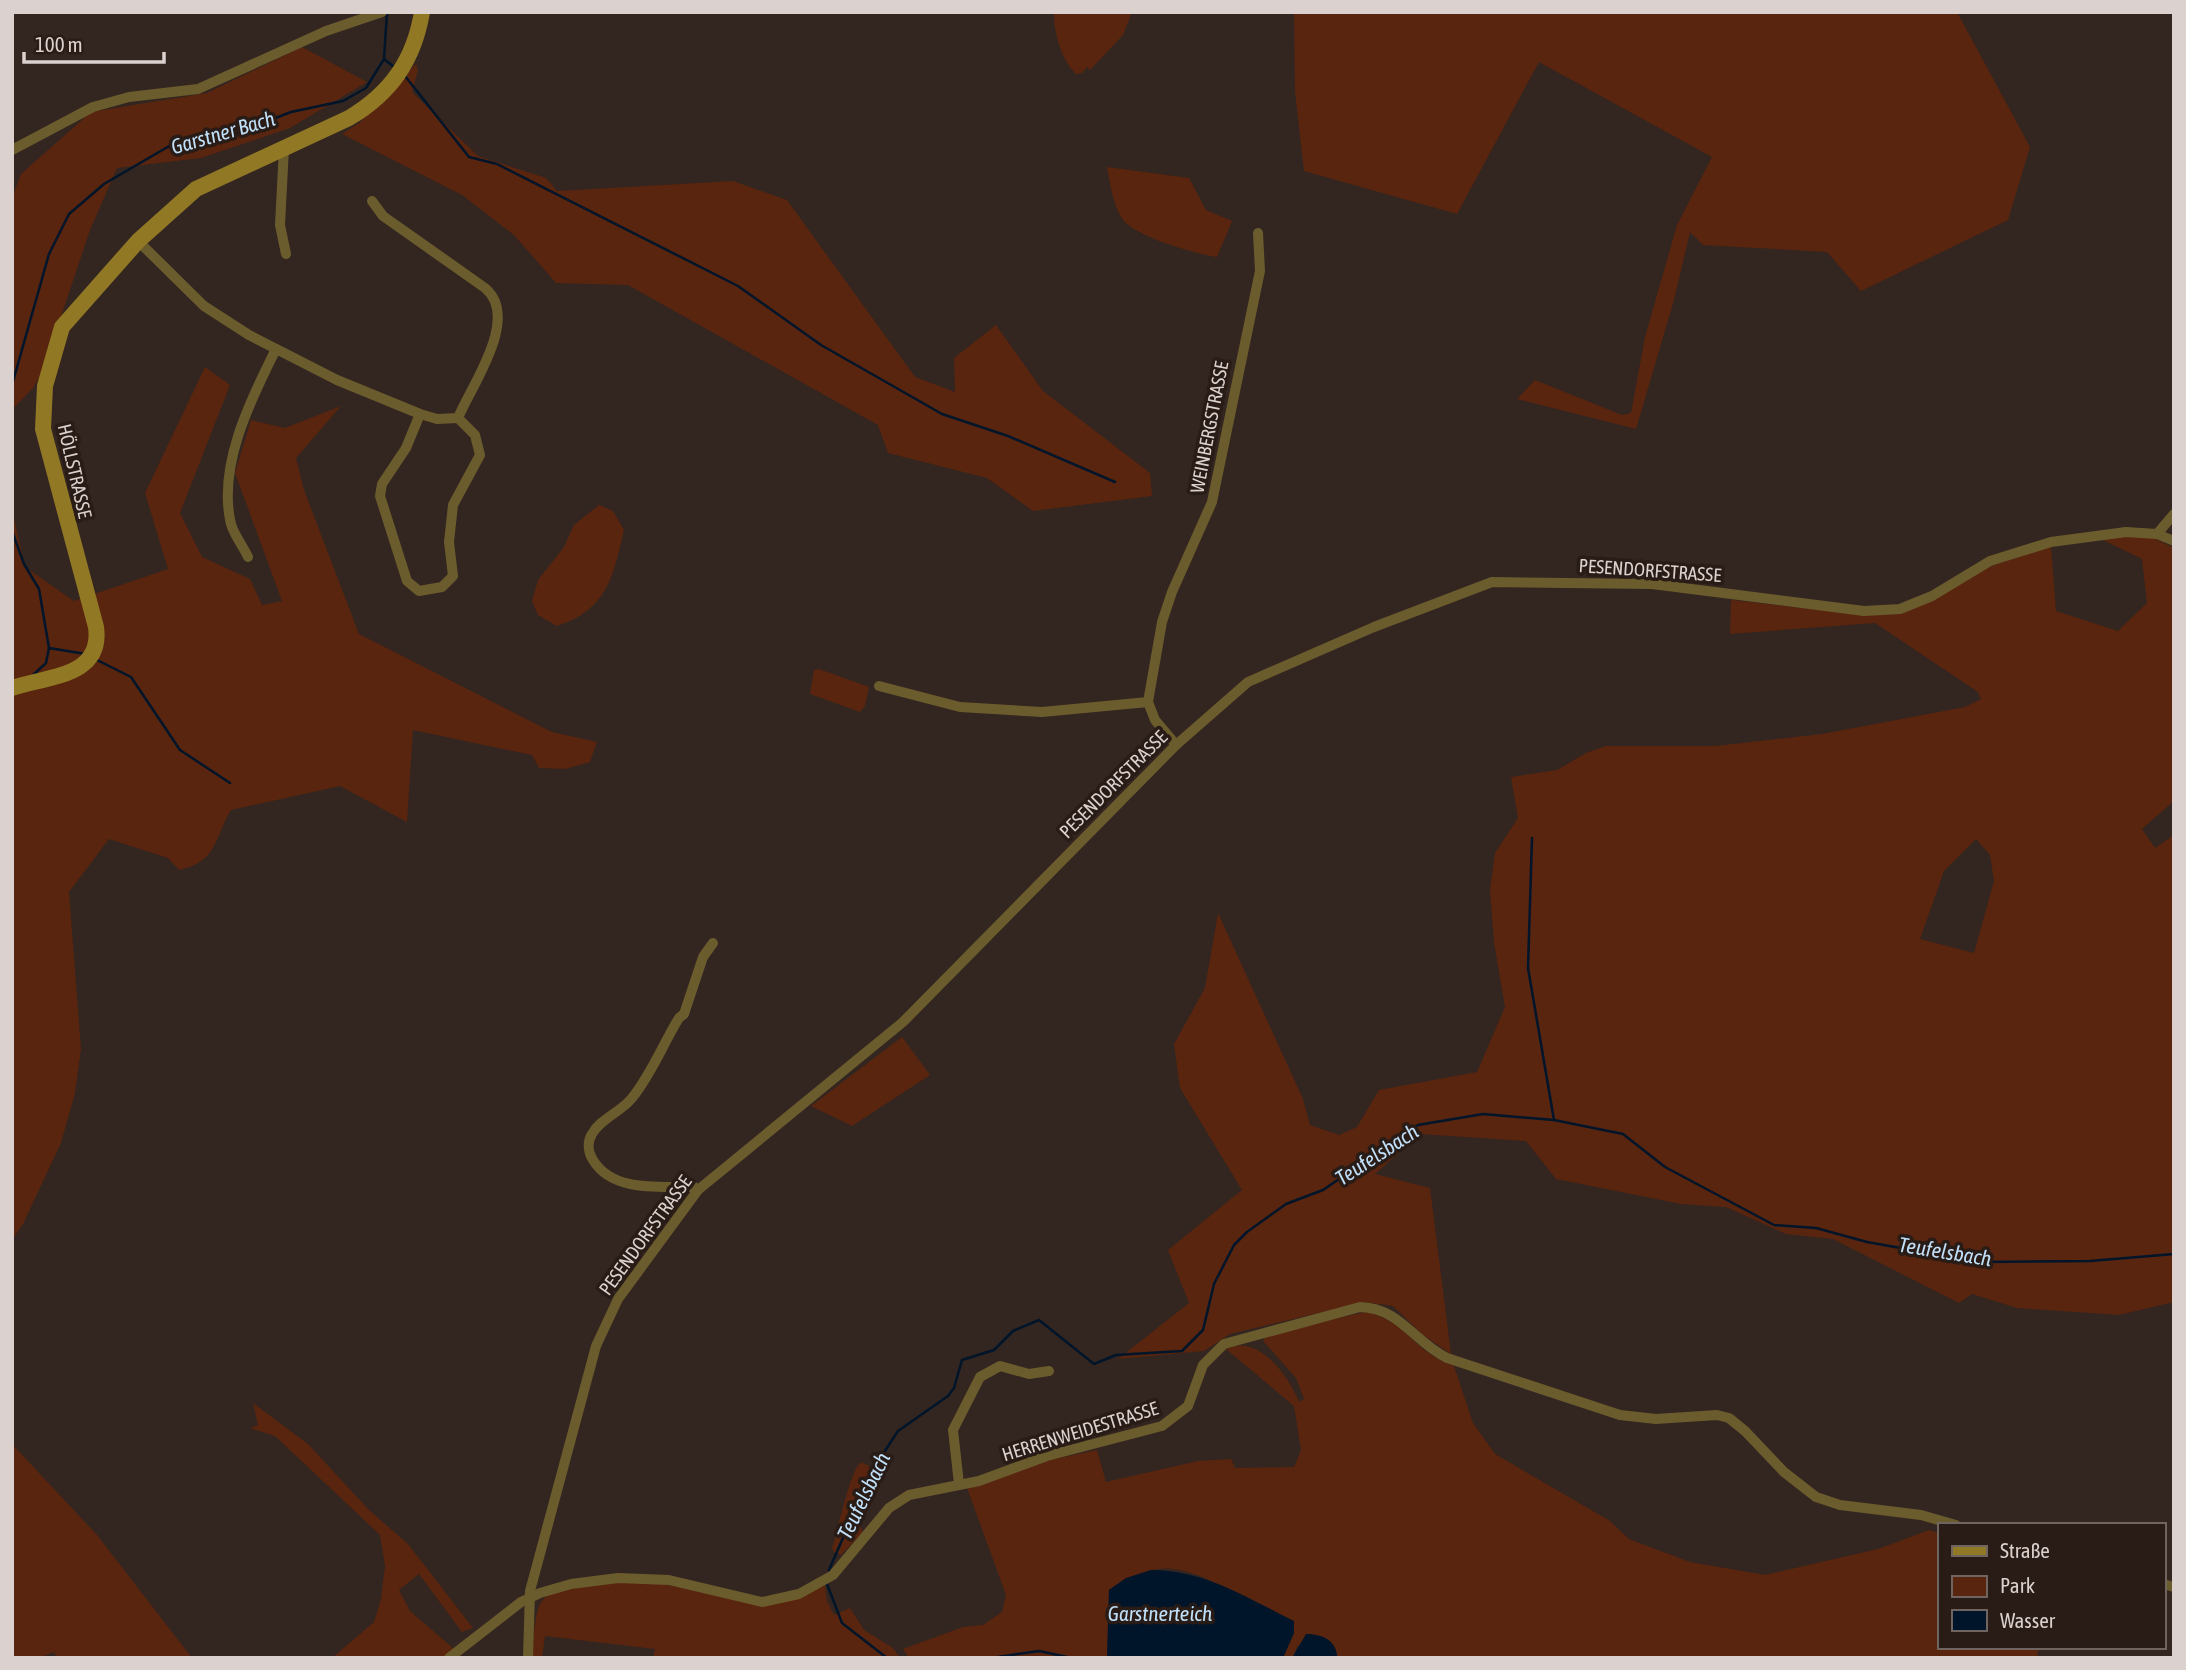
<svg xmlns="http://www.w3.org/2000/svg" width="2186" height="1670" font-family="'Asap Condensed',sans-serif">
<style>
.green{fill:#59250f;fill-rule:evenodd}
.water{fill:#00152a}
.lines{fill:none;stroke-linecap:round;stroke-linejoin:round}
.stream{stroke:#00152a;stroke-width:2.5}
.street{stroke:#6b5c2d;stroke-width:10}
.secondary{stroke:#917825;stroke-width:16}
.labels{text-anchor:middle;stroke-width:7;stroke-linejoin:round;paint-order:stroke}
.street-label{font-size:19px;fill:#dbd1ce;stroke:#291c16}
.water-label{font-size:21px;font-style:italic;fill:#c1e0fa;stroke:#291c16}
</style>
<rect width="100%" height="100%" fill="#332520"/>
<g class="green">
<path d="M1054,12H1132L1123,35L1090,70L1087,67L1082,73L1076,74C1062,61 1053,31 1054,12Z"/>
<path d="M1294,12H1957L2030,147L2008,220L1861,291L1827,252L1703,245L1690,232L1674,300L1636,429L1517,399L1535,380L1622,415L1631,413L1645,337L1677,225L1712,157L1539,62L1457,214L1304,171L1295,91Z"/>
<path d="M302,47L367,82L290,128L201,158L117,168L90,230L42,373L33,388L12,410V198L21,174L91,112L207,93Z"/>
<path d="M416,64L418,70L412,92L478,156L546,178L557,191L733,181L787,200L915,377L955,392L954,358L996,325L1043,391L1150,473L1152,496L1033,511L987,478L888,453L878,425L628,285L556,283L514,235L462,195L342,134L362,121L365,114Z"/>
<path d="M1107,167L1189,178L1206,210L1232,221L1217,257C1195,254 1142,238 1126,223C1114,212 1110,183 1107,167Z"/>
<path d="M205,367L230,385L180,513L202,557L250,579L262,605L282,601L235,473L251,420L285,428L341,406L296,458L304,490L359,634L552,732L597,742L590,762L565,769L539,768L532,755L413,730L407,822L340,786L231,810C214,839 217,862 179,870L168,858L109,839L69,892L81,1049L75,1093L61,1143L23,1224L12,1240V509L25,567L74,601L168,569L145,493Z"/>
<path d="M599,505L613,511L624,530C613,577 607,610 557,626L538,615L532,601L538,580L564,547L574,525Z"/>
<path d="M2123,536L2153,538L2174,548V801L2142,829L2155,848L2174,835V1302L2119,1315L2017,1308L1972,1294L1959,1303L1833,1239L1786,1234L1726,1207L1681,1204L1556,1179L1526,1141L1420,1134L1375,1174L1430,1188L1451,1354L1423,1335L1393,1306L1365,1302L1230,1334L1204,1351L1118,1359L1189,1303L1168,1250L1242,1190L1180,1088L1174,1044L1205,988L1218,913L1303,1099L1310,1125L1339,1135L1357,1127L1379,1090L1477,1072L1505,1007L1494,943L1490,890L1495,853L1518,818L1511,777L1557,770L1586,753L1606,746H1715L1822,734L1965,707L1981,699L1978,692L1875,623L1730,634L1731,600L1863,615L1898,613L1989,567L2051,546L2056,611L2118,631L2147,603L2142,559L2103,540ZM1976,839L1990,855L1994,881L1974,953L1920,939L1944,871Z"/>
<path d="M819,669L869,687L865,706L860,712L810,694L814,670Z"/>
<path d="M902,1037L930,1075L852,1126L811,1106Z"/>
<path d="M1365,1312C1407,1320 1412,1352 1454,1366L1473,1423L1495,1454L1610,1521L1629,1539L1690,1562L1765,1575L1878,1549L1929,1530L1939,1533V1647H2039L2037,1658H1337V1652L1298,1645L1292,1658H1283L1294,1633C1259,1610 1193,1556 1149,1571C1135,1575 1122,1583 1109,1589L1107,1658H909L903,1649L963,1627L983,1625L1002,1612L1006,1595L967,1488L1050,1460L1097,1450L1106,1482L1198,1461L1231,1459L1235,1468L1294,1467L1301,1450L1294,1406L1226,1349C1258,1333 1289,1376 1299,1402L1304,1399L1296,1378L1263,1341L1266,1335Z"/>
<path d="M253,1403L308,1444L370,1511L408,1544L473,1628L462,1632L419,1574L399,1590L410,1611L454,1649L442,1658H332L374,1622L381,1599L385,1566L380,1535L275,1436L250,1428L258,1425Z"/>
<path d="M12,1444L97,1535L192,1658H57L54,1652L39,1658H12Z"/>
<path d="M861,1462L869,1466C869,1473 871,1483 869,1490C863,1512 849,1507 863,1532L841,1555L834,1552L832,1548C839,1528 849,1473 861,1462Z"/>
<path d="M607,1583C627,1583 648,1582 667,1585C733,1594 760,1622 825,1585L827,1601L834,1615L850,1608L864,1630L893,1648L900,1658H653L655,1649L545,1636L542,1658H532C538,1584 537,1595 607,1583Z"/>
</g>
<g class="water">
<path d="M1151,1570C1205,1570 1247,1598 1294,1621V1633L1283,1658H1107L1109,1590L1126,1578Z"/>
<path d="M1306,1634C1322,1634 1337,1640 1337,1658H1292Z"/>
</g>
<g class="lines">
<g class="stream">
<path d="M384,59L394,67"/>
<path d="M405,76L469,157L497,164L738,286L821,345L942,414L1008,436L1115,482"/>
<path d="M12,385L49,254L69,214L104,184L171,145L237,133L291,112L343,101L366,88L384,59L387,12"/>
<path d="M12,531L24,564L39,589L49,648L46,663L33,675"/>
<path d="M49,648L86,654"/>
<path d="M95,659L131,677L180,750L230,783"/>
<path d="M1532,838L1528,968L1554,1120"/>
<path d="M829,1570L873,1469L898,1431L948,1396L954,1388L962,1360L994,1350L1013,1331L1039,1320L1094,1364L1116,1355L1182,1351L1203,1330L1214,1284L1234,1245L1247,1232L1286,1204L1323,1190L1418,1125L1483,1114L1554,1120L1623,1134L1665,1167L1774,1225L1816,1228L1867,1242L1979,1262L2090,1261L2174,1254"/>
<path d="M827,1584L842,1623L887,1658"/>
<path d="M991,1658L1039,1651L1072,1658"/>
</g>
<g class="street">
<path d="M284,148L280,225L286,254"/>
<path d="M12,150L93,107L129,97L198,89L326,31L382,12"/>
<path d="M138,241L204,306L249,335L337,380L420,414L437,419L458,418C471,386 521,318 485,288L383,216L372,201"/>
<path d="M420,414L406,448L382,484L380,496L407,581L419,591L442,587L453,576L449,542L453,505L480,455L475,435L458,418"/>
<path d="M2157,534L2174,514"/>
<path d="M248,557C243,546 234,535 231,524C217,466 251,399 276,349"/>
<path d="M879,686L960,707L1042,712L1148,702"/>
<path d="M1176,745L1155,720L1148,702L1162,622L1172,592L1212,502L1260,271L1258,233"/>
<path d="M698,1190L694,1187C661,1186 613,1193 593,1160C588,1152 587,1142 592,1134C600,1119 621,1112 632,1098C651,1075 663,1044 679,1018L684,1014L703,957L713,943"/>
<path d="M959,1484L953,1430L980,1377L1000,1366L1029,1374L1049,1371"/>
<path d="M2163,1584L2174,1587"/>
<path d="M449,1658L521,1602L540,1593L571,1584L618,1578L669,1580L762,1602L799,1594L833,1575L889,1508L909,1495L979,1481L1047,1456L1162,1426L1188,1406L1203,1365L1224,1344L1360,1307C1400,1308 1414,1342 1447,1358L1620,1415L1656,1419L1717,1415L1729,1418L1745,1431L1784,1472L1816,1497L1840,1505L1921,1515L1956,1525"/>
<path d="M528,1658L530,1591L596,1346L618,1299L698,1190L903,1022L1176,745L1248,682L1374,627L1492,582L1652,584L1864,611L1900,609L1932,596L1990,561L2051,542L2126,532L2157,534L2174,541"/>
</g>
<path class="secondary" d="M12,688C48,676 103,677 96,627L43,429L45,386L62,327L138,241L196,189L349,118C391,93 414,60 422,12"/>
</g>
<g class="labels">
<g class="street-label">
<text transform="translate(1209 427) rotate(-79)" y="7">WEINBERGSTRASSE</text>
<text transform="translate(75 471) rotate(77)" y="7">HÖLLSTRASSE</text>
<text transform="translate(1650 570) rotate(4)" y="7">PESENDORFSTRASSE</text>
<text transform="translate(1113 784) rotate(-45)" y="7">PESENDORFSTRASSE</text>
<text transform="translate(645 1235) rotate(-54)" y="7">PESENDORFSTRASSE</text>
<text transform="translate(1080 1431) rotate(-17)" y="7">HERRENWEIDESTRASSE</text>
</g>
<g class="water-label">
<text transform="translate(223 133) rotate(-16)" y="7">Garstner Bach</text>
<text transform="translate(1377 1155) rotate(-33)" y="7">Teufelsbach</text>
<text transform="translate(1945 1252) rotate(9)" y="7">Teufelsbach</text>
<text transform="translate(864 1496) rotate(-64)" y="7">Teufelsbach</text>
<text x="1160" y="1621">Garstnerteich</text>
</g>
</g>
<rect width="2186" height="1670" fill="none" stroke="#dbd1ce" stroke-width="28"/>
<rect x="1938" y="1523" width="228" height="126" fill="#291c16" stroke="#706460" stroke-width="2"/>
<rect x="1952" y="1546" width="35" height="10" fill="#917825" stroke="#706460" stroke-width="2"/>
<text x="2000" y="1558" font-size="21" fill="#dbd1ce">Straße</text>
<rect x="1952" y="1576" width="35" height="21" fill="#59250f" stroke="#706460" stroke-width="2"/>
<text x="2000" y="1593" font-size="21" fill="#dbd1ce">Park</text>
<rect x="1952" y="1610" width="35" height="21" fill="#00152a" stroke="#706460" stroke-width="2"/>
<text x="2000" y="1628" font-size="21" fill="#dbd1ce">Wasser</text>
<path d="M24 52v10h140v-10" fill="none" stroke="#dbd1ce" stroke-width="3.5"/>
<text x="35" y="52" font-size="21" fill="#dbd1ce" stroke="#291c16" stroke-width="5" paint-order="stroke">100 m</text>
</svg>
